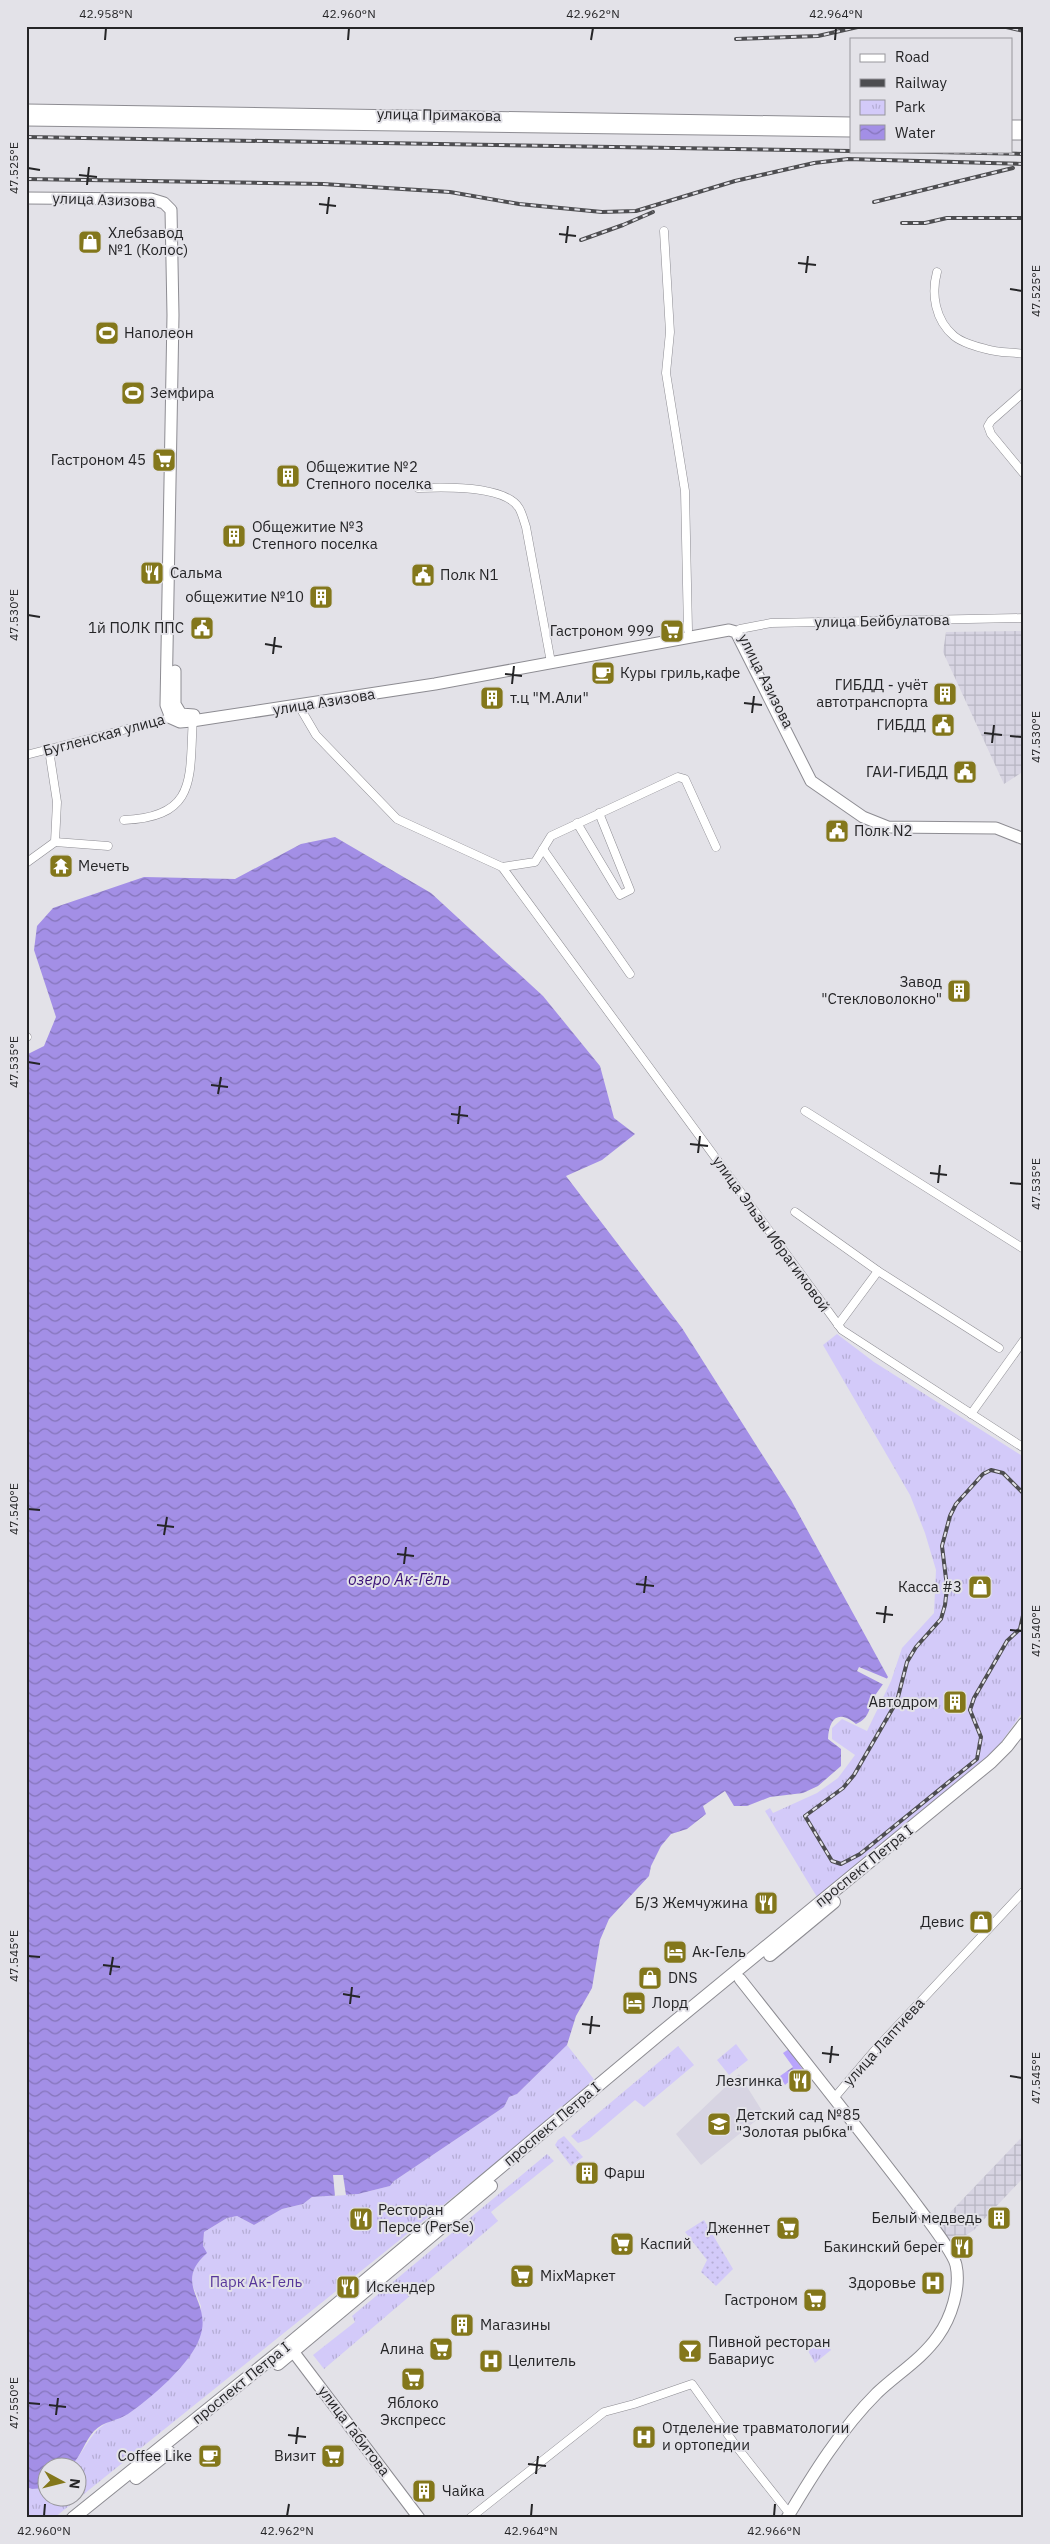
<svg xmlns="http://www.w3.org/2000/svg" width="1050" height="2544" font-family="'IBM Plex Sans',sans-serif">
<style>
.built{fill:#d7d4e2}
.industrial{fill:url(#industrial-grid)}
.grass{fill:url(#grass-dots)}
.forest{fill:url(#forest-firs)}
.park{fill:url(#park-tufts)}
.water{fill:url(#water-waves)}
.pier{fill:#e3e2e8}
.lines{fill:none;stroke-linecap:round;stroke-linejoin:round}
.street-casing{stroke:#8d8c92;stroke-width:9}
.secondary-casing{stroke:#8d8c92;stroke-width:13}
.primary-casing{stroke:#8d8c92;stroke-width:14}
.street{stroke:#fff;stroke-width:8}
.secondary{stroke:#fff;stroke-width:11}
.primary{stroke:#fff;stroke-width:12}
.rail-casing{stroke:#4d4d50;stroke-width:4}
.rail{stroke:#e3e2e8;stroke-width:2;stroke-dasharray:5.5;stroke-linecap:butt}
.ticks{fill:none;stroke:#252527;stroke-width:2}
.labels{text-anchor:middle;stroke-width:4;stroke-linejoin:round;paint-order:stroke}
.street-label{font-size:15px;fill:#252527;stroke:#e3e2e8}
.poi-label{font-size:15px;fill:#252527;stroke:#e3e2e8;text-anchor:start}
.park-label{font-size:15px;fill:#57379b;stroke:#e3e2e8}
.water-label{font-size:16px;font-style:italic;fill:#390f76;stroke:#e3e2e8}
.neatline{fill:none;stroke:#252527;stroke-width:2}
.ticks-label{font-size:12px;text-anchor:middle;fill:#252527}
</style>
<defs>
<pattern id="industrial-grid" width="8" height="8" patternUnits="userSpaceOnUse" patternTransform="scale(1.25)"><rect width="8" height="8" fill="#d7d4e2"/><path d="M0 4h8M4 0v8" fill="none" stroke="#b8b6c2"/></pattern>
<pattern id="grass-dots" width="8" height="8" patternUnits="userSpaceOnUse" patternTransform="scale(1.25)"><rect width="8" height="8" fill="#d3caf9"/><path d="M2 2h.1M6 6h.1" fill="none" stroke="#b5add5" stroke-width="1.8" stroke-linecap="round"/></pattern>
<pattern id="forest-firs" width="22" height="20" patternUnits="userSpaceOnUse" patternTransform="scale(1.25)"><rect width="22" height="20" fill="#b8a4fc"/><path d="M5 1l3.5 6h-7zM16 11l3.5 6h-7z" fill="#9585cc"/></pattern>
<pattern id="park-tufts" width="24" height="20" patternUnits="userSpaceOnUse" patternTransform="scale(1.25)"><rect width="24" height="20" fill="#d3caf9"/><path d="M3 7l-1-3M5 7V3M7 7l1-3M15 17l-1-3M17 17v-4M19 17l1-3" fill="none" stroke="#b5add5"/></pattern>
<pattern id="water-waves" width="16" height="10" patternUnits="userSpaceOnUse" patternTransform="scale(1.25)"><rect width="16" height="10" fill="#a38fe6"/><path d="M0 5q4-4 8 0t8 0" fill="none" stroke="#8575ba"/></pattern>
</defs>
<rect width="100%" height="100%" fill="#e3e2e8"/>
<path class="built" d="M739,2074L764,2114L701,2165L676,2134Z"/>
<g class="industrial">
<path d="M1024,631V771L1004,784L943,652L946,632Z"/>
<path d="M1024,2135V2177L974,2230L952,2244L938,2225Z"/>
</g>
<g class="grass">
<path d="M564,2136L583,2157L571,2166L555,2145L558,2140Z"/>
<path d="M704,2220L733,2269L716,2286L701,2272L707,2260L685,2232Z"/>
</g>
<path class="forest" d="M789,2049L803,2070L785,2085L780,2076L793,2067L783,2053Z"/>
<g class="park">
<path d="M837,1334L874,1362L1024,1457V1710L993,1754L817,1897L765,1811L770,1808L773,1813L817,1793L838,1778L855,1755L832,1739V1728L842,1719L867,1731L891,1681L902,1648L934,1613L936,1570L925,1533L910,1495L823,1345Z"/>
<path d="M736,2044L748,2060L729,2075L717,2060Z"/>
<path d="M567,2045L596,2082L54,2518H26V2487L32,2489L47,2488L48,2496H78V2466H71C93,2441 89,2426 126,2415L200,2336L201,2306L190,2279L203,2246L204,2232L227,2218L237,2216L254,2225L282,2209L303,2204L312,2197L358,2194L390,2186L394,2181L504,2107L509,2097L517,2094Z"/>
<path d="M678,2046L694,2065L644,2107L635,2100L589,2139L578,2143L571,2136Z"/>
<path d="M547,2154L554,2161L491,2212L498,2221L324,2369L313,2355L355,2322L352,2316Z"/>
<path d="M825,2340L831,2350L815,2363L808,2351Z"/>
</g>
<path class="water" d="M335,837L431,893L543,996L600,1066L614,1118L635,1134L602,1160L566,1176L682,1328L791,1500L888,1677C884,1683 880,1688 876,1694C868,1707 871,1718 856,1724C838,1709 829,1719 828,1739L841,1749V1766L818,1786L803,1793L770,1797L747,1806H734L725,1791L703,1806L706,1814L687,1829L671,1834L661,1846L651,1866L649,1876L609,1919L600,1940L592,1988L576,2016L567,2045L517,2094L509,2097L504,2107L394,2181L390,2186L358,2194L312,2197L303,2204L282,2209L254,2225L237,2216L227,2218L204,2232L203,2246L207,2253C171,2285 213,2300 200,2337C191,2364 151,2398 128,2414C117,2421 104,2421 94,2431C85,2441 81,2456 71,2466H48L47,2488L32,2489L26,2487V1055L44,1046L56,1017L34,950L37,926L53,908L144,877L235,879L301,844Z"/>
<g class="pier">
<path d="M859,1667L888,1679L884,1685L857,1671Z"/>
<path d="M333,2175H343L346,2195L335,2196Z"/>
</g>
<g class="lines">
<g class="street-casing">
<g id="street">
<path d="M664,231L670,332L666,373L685,491L688,630"/>
<path d="M937,272C931,294 935,320 954,336C961,342 977,347 986,349C998,353 1011,352 1024,354"/>
<path d="M1024,392L991,421L988,426L991,434L1024,474"/>
<path d="M418,488C441,487 505,485 519,508C522,513 524,521 526,527L550,657"/>
<path d="M740,629L771,623L1024,618"/>
<path d="M299,706L316,735L397,819L502,867L535,862L551,836L678,777L685,779L716,847"/>
<path d="M26,755L174,717"/>
<path d="M124,820C199,817 189,776 193,717"/>
<path d="M577,823L620,895L630,890L599,813"/>
<path d="M55,842L108,846"/>
<path d="M543,849L630,974"/>
<path d="M26,863L55,842L57,802L49,750"/>
<path d="M502,867L842,1330L1024,1448"/>
<path d="M26,1036L27,1037"/>
<path d="M805,1111L1024,1249"/>
<path d="M795,1212L878,1271L838,1325"/>
<path d="M878,1271L999,1348"/>
<path d="M971,1414L1024,1340"/>
<path d="M835,2097L875,2050L1024,1891"/>
<path d="M470,2518L604,2412L634,2404L692,2384L736,2446L789,2513"/>
</g>
</g>
<g class="secondary-casing">
<g id="secondary">
<path d="M26,110L851,123"/>
<path d="M26,120L851,131"/>
<path d="M1011,126H1024"/>
<path d="M1011,134H1024"/>
<path d="M26,198L151,199L164,203L171,210L173,315L166,705L171,718L180,722L192,721L435,684L729,630L736,632L811,781L863,817L888,827L996,828L1024,839"/>
<path d="M175,671V704L181,714L194,715"/>
<path d="M740,1979C797,2051 854,2123 910,2196C920,2210 953,2251 956,2265C961,2288 951,2318 938,2336C922,2359 897,2374 877,2393C841,2429 813,2474 787,2518"/>
<path d="M289,2346L419,2518"/>
</g>
</g>
<g class="primary-casing">
<g id="primary">
<path d="M770,1955L834,1902"/>
<path d="M278,2364L491,2186"/>
<path d="M136,2478L169,2452"/>
<path d="M73,2518L288,2345L662,2032L991,1762L1007,1746L1024,1724"/>
</g>
</g>
<use href="#street" class="street"/>
<use href="#secondary" class="secondary"/>
<use href="#primary" class="primary"/>
<g class="rail-casing">
<g id="rail">
<path d="M1002,26L1024,31"/>
<path d="M736,39L818,36L862,26"/>
<path d="M26,137L851,151"/>
<path d="M888,151L1024,154"/>
<path d="M26,179L323,184L450,192L519,204L602,212L636,211L735,181L814,163L848,159L1024,164"/>
<path d="M874,202L1013,168"/>
<path d="M902,223H925L947,218H1024"/>
<path d="M581,240L623,225L653,212"/>
<path d="M1024,1494L1003,1473L991,1470L983,1474L956,1504L950,1516L942,1546L947,1587L945,1605L941,1619L916,1647L907,1662L897,1701L854,1775L843,1788L805,1816L832,1861L841,1864L860,1854L977,1759L981,1737L970,1710L974,1698L1007,1641L1020,1629L1024,1611"/>
</g>
</g>
<use href="#rail" class="rail"/>
</g>
<path class="ticks" d="M105,40L106,28M348,40L349,28M591,40L593,28M835,40L836,28M28,168L40,170M79,175L97,177M87,185L89,167M319,204L336,206M327,214L329,197M559,234L576,236M566,243L568,226M798,263L816,265M806,273L808,256M1010,289L1022,291M28,615L40,617M265,644L282,647M273,654L275,637M505,674L522,676M512,684L514,666M744,703L762,705M752,713L754,696M984,733L1002,735M1010,736L1022,737M992,743L994,725M28,1062L40,1064M211,1085L228,1087M218,1094L221,1077M451,1114L468,1116M458,1124L460,1106M690,1144L708,1146M698,1153L700,1136M930,1173L947,1175M938,1183L940,1165M1010,1183L1022,1184M28,1509L40,1510M157,1525L174,1527M164,1535L167,1517M397,1554L414,1556M404,1564L406,1547M636,1584L654,1586M644,1593L646,1576M876,1613L893,1615M884,1623L886,1606M1010,1630L1022,1631M28,1956L40,1957M103,1965L120,1967M110,1975L113,1957M343,1994L360,1997M350,2004L352,1987M582,2024L600,2026M590,2034L592,2016M822,2053L839,2055M830,2063L832,2046M1010,2076L1022,2078M28,2403L40,2404M49,2405L66,2407M56,2415L58,2398M288,2435L306,2437M296,2444L298,2427M528,2464L546,2466M536,2474L538,2456M44,2516L45,2504M287,2516L289,2504M531,2516L532,2504M774,2516L775,2504"/>
<defs>
<g id="shop-square" transform="scale(1.25)"><rect x="-9" y="-9" width="18" height="18" rx="4" fill="#83771b" stroke="#e3e2e8"/><path d="M-5-2.5h2.3a2.7 3.5 0 0 1 5.4 0H5L5.5 6h-11ZM-1.5-2.5h3a1.5 2.3 0 0 0-3 0Z" fill="#fff"/></g>
<g id="stadium-square" transform="scale(1.25)"><rect x="-9" y="-9" width="18" height="18" rx="4" fill="#83771b" stroke="#e3e2e8"/><path d="M0-5a6.5 5 0 1 0 0 10a6.5 5 0 1 0 0-10ZM-3.5-1.8h7v3.6h-7Z" fill="#fff"/></g>
<g id="supermarket-square" transform="scale(1.25)"><rect x="-9" y="-9" width="18" height="18" rx="4" fill="#83771b" stroke="#e3e2e8"/><path d="M-6-5.5h2.5l.6 2H6L4.5 2H-2.5L-4.4-4H-6ZM-1.5 3.2a1.3 1.3 0 1 0 .1 0ZM3 3.2a1.3 1.3 0 1 0 .1 0Z" fill="#fff"/></g>
<g id="building-square" transform="scale(1.25)"><rect x="-9" y="-9" width="18" height="18" rx="4" fill="#83771b" stroke="#e3e2e8"/><path d="M-4-6H4V6H1V3H-1V6H-4ZM-2.5-4.3h1.7v1.8h-1.7ZM.8-4.3h1.7v1.8H.8ZM-2.5-1h1.7V.8h-1.7ZM.8-1h1.7V.8H.8Z" fill="#fff"/></g>
<g id="restaurant-square" transform="scale(1.25)"><rect x="-9" y="-9" width="18" height="18" rx="4" fill="#83771b" stroke="#e3e2e8"/><path d="M-5-6h1v4h1v-4h1v4h1v-4h1v5L-1.5 .5V6h-2V.5L-5-1ZM5-6V6H3V1.5H1.5Q1.5-4 5-6Z" fill="#fff"/></g>
<g id="civic-square" transform="scale(1.25)"><rect x="-9" y="-9" width="18" height="18" rx="4" fill="#83771b" stroke="#e3e2e8"/><path d="M-.6-6.5H3V-4.5H.6V-3L4-1V1h2V6H-6V1h2V-1L-.6-3ZM-1.2 2.5V6h2.4V2.5Z" fill="#fff"/></g>
<g id="cafe-square" transform="scale(1.25)"><rect x="-9" y="-9" width="18" height="18" rx="4" fill="#83771b" stroke="#e3e2e8"/><path d="M-5.5-4.5H6V0H3Q3 3.5 0 3.5H-2.5Q-5.5 3.5-5.5 0ZM3-3.2v2h1.7v-2ZM-6 4.5H4V6H-6Z" fill="#fff"/></g>
<g id="temple-square" transform="scale(1.25)"><rect x="-9" y="-9" width="18" height="18" rx="4" fill="#83771b" stroke="#e3e2e8"/><path d="M0-6L5-2H3V0L6.5 2.5H4V6H1.5V3h-3V6H-4V2.5H-6.5L-3 0V-2H-5Z" fill="#fff"/></g>
<g id="hotel-square" transform="scale(1.25)"><rect x="-9" y="-9" width="18" height="18" rx="4" fill="#83771b" stroke="#e3e2e8"/><path d="M-6-4.5h1.5V1H6V5H4.5V3h-9V5H-6ZM-4 0a1.8 1.8 0 1 1 3.6 0ZM.5 0V-2.5h3Q6-2.5 6 0Z" fill="#fff"/></g>
<g id="school-square" transform="scale(1.25)"><rect x="-9" y="-9" width="18" height="18" rx="4" fill="#83771b" stroke="#e3e2e8"/><path d="M0-5L7-2L0 1L-7-2ZM-4 1L0 2.5L4 1V4Q0 6-4 4Z" fill="#fff"/></g>
<g id="hospital-square" transform="scale(1.25)"><rect x="-9" y="-9" width="18" height="18" rx="4" fill="#83771b" stroke="#e3e2e8"/><path d="M-5-5h3v3.5h4V-5h3V5h-3V1.5h-4V5h-3Z" fill="#fff"/></g>
<g id="bar-square" transform="scale(1.25)"><rect x="-9" y="-9" width="18" height="18" rx="4" fill="#83771b" stroke="#e3e2e8"/><path d="M-6-5H6L.8 .8V4.5H3.5V6h-7V4.5H-.8V.8Z" fill="#fff"/></g>
</defs>
<g fill-rule="evenodd">
<use href="#shop-square" x="90" y="242"/>
<use href="#stadium-square" x="107" y="333"/>
<use href="#stadium-square" x="133" y="393"/>
<use href="#supermarket-square" x="164" y="460"/>
<use href="#building-square" x="288" y="476"/>
<use href="#building-square" x="234" y="536"/>
<use href="#restaurant-square" x="152" y="573"/>
<use href="#civic-square" x="423" y="575"/>
<use href="#building-square" x="321" y="597"/>
<use href="#civic-square" x="202" y="628"/>
<use href="#supermarket-square" x="672" y="631"/>
<use href="#cafe-square" x="603" y="673"/>
<use href="#building-square" x="945" y="694"/>
<use href="#building-square" x="492" y="698"/>
<use href="#civic-square" x="943" y="725"/>
<use href="#civic-square" x="965" y="772"/>
<use href="#civic-square" x="837" y="831"/>
<use href="#temple-square" x="61" y="866"/>
<use href="#building-square" x="959" y="991"/>
<use href="#shop-square" x="980" y="1587"/>
<use href="#building-square" x="955" y="1702"/>
<use href="#restaurant-square" x="766" y="1903"/>
<use href="#shop-square" x="981" y="1922"/>
<use href="#hotel-square" x="675" y="1952"/>
<use href="#shop-square" x="650" y="1978"/>
<use href="#hotel-square" x="634" y="2003"/>
<use href="#restaurant-square" x="800" y="2081"/>
<use href="#school-square" x="719" y="2124"/>
<use href="#building-square" x="587" y="2173"/>
<use href="#building-square" x="999" y="2218"/>
<use href="#restaurant-square" x="361" y="2219"/>
<use href="#supermarket-square" x="788" y="2228"/>
<use href="#supermarket-square" x="622" y="2244"/>
<use href="#restaurant-square" x="962" y="2247"/>
<use href="#supermarket-square" x="522" y="2276"/>
<use href="#hospital-square" x="933" y="2283"/>
<use href="#restaurant-square" x="348" y="2287"/>
<use href="#supermarket-square" x="815" y="2300"/>
<use href="#building-square" x="462" y="2325"/>
<use href="#supermarket-square" x="441" y="2349"/>
<use href="#bar-square" x="690" y="2351"/>
<use href="#hospital-square" x="491" y="2361"/>
<use href="#supermarket-square" x="413" y="2379"/>
<use href="#hospital-square" x="644" y="2437"/>
<use href="#cafe-square" x="210" y="2456"/>
<use href="#supermarket-square" x="333" y="2456"/>
<use href="#building-square" x="424" y="2491"/>
</g>
<g class="labels">
<g class="street-label">
<text transform="translate(439 115) rotate(1)" y="5">улица Примакова</text>
<text transform="translate(104 200) rotate(2)" y="5">улица Азизова</text>
<text transform="translate(882 621) rotate(-1)" y="5">улица Бейбулатова</text>
<text transform="translate(766 681) rotate(63)" y="5">улица Азизова</text>
<text transform="translate(324 702) rotate(-9)" y="5">улица Азизова</text>
<text transform="translate(104 735) rotate(-15)" y="5">Бугленская улица</text>
<text transform="translate(771 1234) rotate(54)" y="5">улица Эльзы Ибрагимовой</text>
<text transform="translate(864 1866) rotate(-39)" y="5">проспект Петра I</text>
<text transform="translate(884 2042) rotate(-48)" y="5">улица Лаптиева</text>
<text transform="translate(552 2124) rotate(-40)" y="5">проспект Петра I</text>
<text transform="translate(241 2383) rotate(-39)" y="5">проспект Петра I</text>
<text transform="translate(354 2431) rotate(53)" y="5">улица Габитова</text>
</g>
<g class="poi-label">
<text x="108" y="238">Хлебзавод<tspan x="108" dy="17">№1 (Колос)</tspan></text>
<text x="124" y="338">Наполеон</text>
<text x="150" y="398">Земфира</text>
<text x="146" y="465" text-anchor="end">Гастроном 45</text>
<text x="306" y="472">Общежитие №2<tspan x="306" dy="17">Степного поселка</tspan></text>
<text x="252" y="532">Общежитие №3<tspan x="252" dy="17">Степного поселка</tspan></text>
<text x="170" y="578">Сальма</text>
<text x="440" y="580">Полк N1</text>
<text x="304" y="602" text-anchor="end">общежитие №10</text>
<text x="184" y="633" text-anchor="end">1й ПОЛК ППС</text>
<text x="654" y="636" text-anchor="end">Гастроном 999</text>
<text x="620" y="678">Куры гриль,кафе</text>
<text x="928" y="690" text-anchor="end">ГИБДД - учёт<tspan x="928" dy="17">автотранспорта</tspan></text>
<text x="510" y="703">т.ц "М.Али"</text>
<text x="926" y="730" text-anchor="end">ГИБДД</text>
<text x="948" y="777" text-anchor="end">ГАИ-ГИБДД</text>
<text x="854" y="836">Полк N2</text>
<text x="78" y="871">Мечеть</text>
<text x="942" y="987" text-anchor="end">Завод<tspan x="942" dy="17">"Стекловолокно"</tspan></text>
<text x="962" y="1592" text-anchor="end">Касса #3</text>
<text x="938" y="1707" text-anchor="end">Автодром</text>
<text x="748" y="1908" text-anchor="end">Б/З Жемчужина</text>
<text x="964" y="1927" text-anchor="end">Девис</text>
<text x="692" y="1957">Ак-Гель</text>
<text x="668" y="1983">DNS</text>
<text x="652" y="2008">Лорд</text>
<text x="782" y="2086" text-anchor="end">Лезгинка</text>
<text x="736" y="2120">Детский сад №85<tspan x="736" dy="17">"Золотая рыбка"</tspan></text>
<text x="604" y="2178">Фарш</text>
<text x="378" y="2215">Ресторан<tspan x="378" dy="17">Персе (PerSe)</tspan></text>
<text x="982" y="2223" text-anchor="end">Белый медведь</text>
<text x="770" y="2233" text-anchor="end">Дженнет</text>
<text x="640" y="2249">Каспий</text>
<text x="944" y="2252" text-anchor="end">Бакинский берег</text>
<text x="540" y="2281">MixМаркет</text>
<text x="916" y="2288" text-anchor="end">Здоровье</text>
<text x="366" y="2292">Искендер</text>
<text x="798" y="2305" text-anchor="end">Гастроном</text>
<text x="480" y="2330">Магазины</text>
<text x="708" y="2347">Пивной ресторан<tspan x="708" dy="17">Бавариус</tspan></text>
<text x="424" y="2354" text-anchor="end">Алина</text>
<text x="508" y="2366">Целитель</text>
<text x="413" y="2408" text-anchor="middle">Яблоко<tspan x="413" dy="17">Экспресс</tspan></text>
<text x="662" y="2433">Отделение травматологии<tspan x="662" dy="17">и ортопедии</tspan></text>
<text x="192" y="2461" text-anchor="end">Coffee Like</text>
<text x="316" y="2461" text-anchor="end">Визит</text>
<text x="442" y="2496">Чайка</text>
</g>
<g class="park-label">
<text x="256" y="2287">Парк Ак-Гель</text>
</g>
<g class="water-label">
<text x="399" y="1585">озеро Ак-Гёль</text>
</g>
</g>
<rect width="1050" height="2544" fill="none" stroke="#e3e2e8" stroke-width="55"/>
<rect x="850" y="38" width="162" height="115" fill="#e3e2e8" stroke="#97969b"/>
<rect x="860" y="54" width="25" height="8" fill="#ffffff" stroke="#97969b"/>
<text x="895" y="62" font-size="15" fill="#252527">Road</text>
<rect x="860" y="79" width="25" height="8" fill="#4d4d50" stroke="#97969b"/>
<text x="895" y="88" font-size="15" fill="#252527">Railway</text>
<rect x="860" y="100" width="25" height="15" fill="url(#park-tufts)" stroke="#97969b"/>
<text x="895" y="112" font-size="15" fill="#252527">Park</text>
<rect x="860" y="125" width="25" height="15" fill="url(#water-waves)" stroke="#97969b"/>
<text x="895" y="138" font-size="15" fill="#252527">Water</text>
<g transform="translate(62 2482) rotate(97)"><circle r="24" fill="#e3e2e8" stroke="#97969b"/>
<path d="M0-4L9 19L0 12L-9 19Z" fill="#83771b"/>
<text y="-8" font-size="14" font-weight="bold" text-anchor="middle" fill="#252527">N</text>
</g>
<rect x="28" y="28" width="994" height="2488" class="neatline"/>
<g class="ticks-label">
<text x="106" y="18">42.958°N</text>
<text x="349" y="18">42.960°N</text>
<text x="593" y="18">42.962°N</text>
<text x="836" y="18">42.964°N</text>
<text transform="translate(14 168) rotate(-90)" y="4">47.525°E</text>
<text transform="translate(1036 291) rotate(-90)" y="4">47.525°E</text>
<text transform="translate(14 615) rotate(-90)" y="4">47.530°E</text>
<text transform="translate(1036 737) rotate(-90)" y="4">47.530°E</text>
<text transform="translate(14 1062) rotate(-90)" y="4">47.535°E</text>
<text transform="translate(1036 1184) rotate(-90)" y="4">47.535°E</text>
<text transform="translate(14 1509) rotate(-90)" y="4">47.540°E</text>
<text transform="translate(1036 1631) rotate(-90)" y="4">47.540°E</text>
<text transform="translate(14 1956) rotate(-90)" y="4">47.545°E</text>
<text transform="translate(1036 2078) rotate(-90)" y="4">47.545°E</text>
<text transform="translate(14 2403) rotate(-90)" y="4">47.550°E</text>
<text x="44" y="2535">42.960°N</text>
<text x="287" y="2535">42.962°N</text>
<text x="531" y="2535">42.964°N</text>
<text x="774" y="2535">42.966°N</text>
</g>
</svg>
